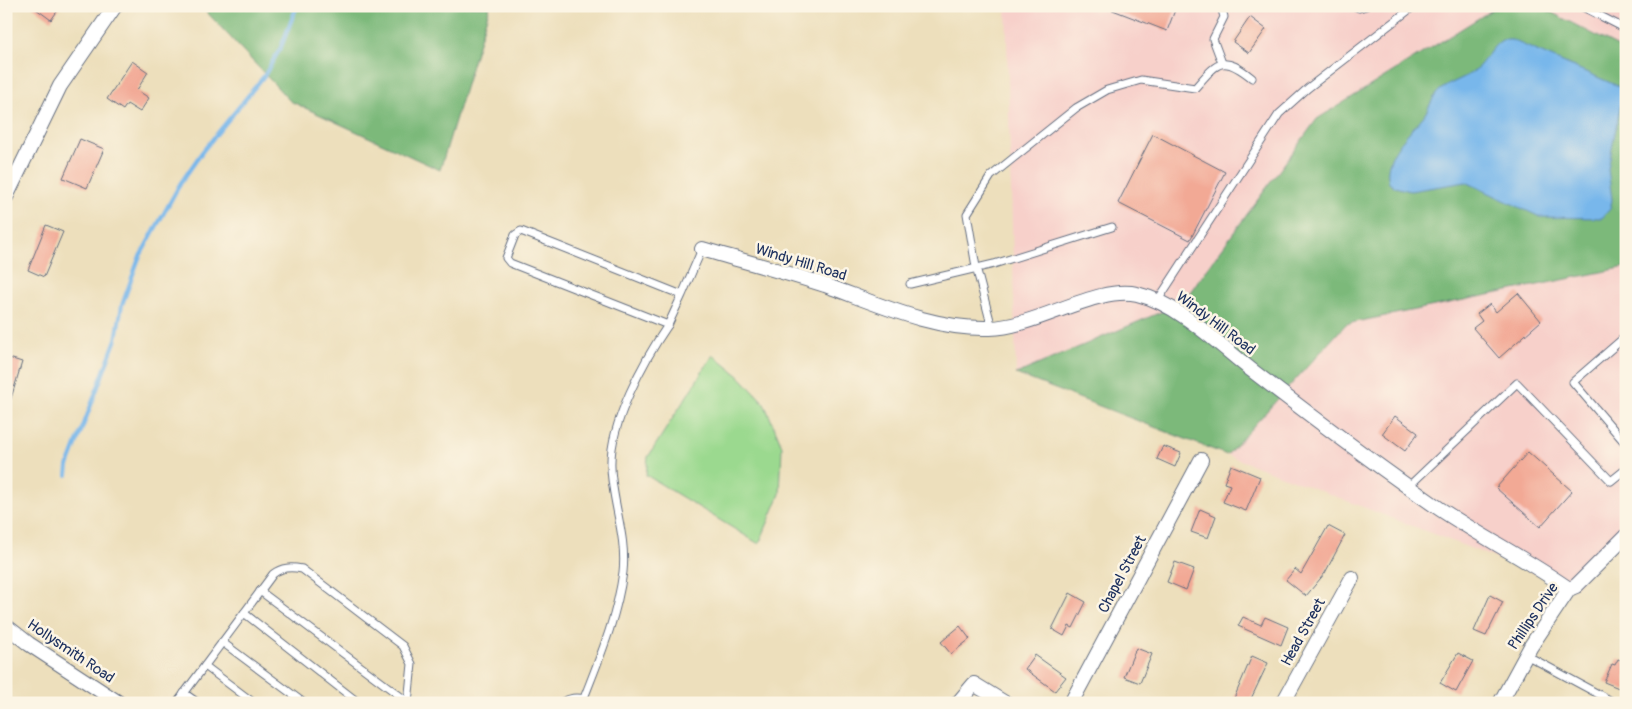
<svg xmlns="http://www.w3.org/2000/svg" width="1632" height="709" font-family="Pangolin,sans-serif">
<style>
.built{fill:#f7d0ca}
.green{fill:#9bd98f;stroke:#5b8476}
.forest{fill:#7cb97a;stroke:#4c746c}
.water{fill:#78b7eb;stroke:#4a73a4}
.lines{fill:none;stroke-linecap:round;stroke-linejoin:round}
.stream{stroke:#78b7eb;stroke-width:4}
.building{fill:#f2a995}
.lane-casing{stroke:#646d7f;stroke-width:9}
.street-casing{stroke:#646d7f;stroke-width:16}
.lane{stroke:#fff;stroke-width:7}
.street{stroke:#fff;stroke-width:14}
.labels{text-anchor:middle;stroke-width:5;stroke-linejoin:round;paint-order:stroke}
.street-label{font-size:15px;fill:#1b2f5e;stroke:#fcf5e5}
</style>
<rect width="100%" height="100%" fill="#fcf5e5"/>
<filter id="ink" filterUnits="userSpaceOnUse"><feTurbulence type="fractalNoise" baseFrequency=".02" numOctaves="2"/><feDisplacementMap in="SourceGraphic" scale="10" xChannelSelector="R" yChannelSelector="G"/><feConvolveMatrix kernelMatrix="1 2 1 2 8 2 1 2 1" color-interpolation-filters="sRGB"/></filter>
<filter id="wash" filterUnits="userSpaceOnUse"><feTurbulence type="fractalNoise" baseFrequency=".0096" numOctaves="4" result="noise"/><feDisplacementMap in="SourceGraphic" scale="20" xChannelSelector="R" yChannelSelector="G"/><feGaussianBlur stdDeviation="1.12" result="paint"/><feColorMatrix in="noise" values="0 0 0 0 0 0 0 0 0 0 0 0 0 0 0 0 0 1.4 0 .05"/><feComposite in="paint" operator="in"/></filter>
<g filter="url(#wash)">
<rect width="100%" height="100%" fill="#eddfbc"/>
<g class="built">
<path d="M1006,6H1498L1317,119L1182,303L1016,374Z"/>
<path d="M1539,6H1626V51Z"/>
<path d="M1626,267V533L1574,588L1227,455L1346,324Z"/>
</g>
<path class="green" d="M713,355L739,376L764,403L782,446L780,494L759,544L646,475L648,457Z"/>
<g class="forest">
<path d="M201,6H490L440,170L290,101Z"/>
<path d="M1498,6H1539L1626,51V267L1346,324L1227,455L1016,374L1182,303L1317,119Z"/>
</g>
<path class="water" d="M1502,40H1512L1620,87L1622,92L1621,102L1608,169L1612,200L1610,209L1602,218L1540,217L1466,182L1410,191L1395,187L1389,182C1382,158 1407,135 1421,119C1429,111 1431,98 1440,90C1450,82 1464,79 1474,71C1484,63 1491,47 1502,40Z"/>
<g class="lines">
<path class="stream" d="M67,475L68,466L116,339L122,305L139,258L180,184L202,152L264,76L281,47L297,6"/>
</g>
<g id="blocks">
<g class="building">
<path d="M32,6H61L51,20Z"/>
<path d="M1164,6L1175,10L1167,31L1105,7Z"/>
<path d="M1250,17L1266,29L1249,53L1233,42Z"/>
<path d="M132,61L148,72L137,90L149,98L140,112L127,104L123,110L107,99Z"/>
<path d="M1153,134L1225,172L1190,240L1118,203Z"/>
<path d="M80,139L104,149L87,188L63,178Z"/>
<path d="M46,225L63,232L44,277L28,270Z"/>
<path d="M1518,293L1541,321L1499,358L1473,328L1482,321L1477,314L1490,304L1496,312Z"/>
<path d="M6,357L22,362L9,405H6Z"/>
<path d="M1395,416L1418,433L1405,451L1382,434Z"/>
<path d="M1163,446L1181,453L1175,467L1157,459Z"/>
<path d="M1528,452L1572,491L1540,527L1496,488Z"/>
<path d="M1231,465L1260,477L1246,511L1223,502L1230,485L1224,483Z"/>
<path d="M1200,509L1216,516L1208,538L1191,532Z"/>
<path d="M1328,526L1345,535L1325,573L1306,596L1286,580L1295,569L1301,574Z"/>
<path d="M1175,562L1194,569L1186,590L1167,582Z"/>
<path d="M1070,593L1086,602L1073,628L1069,626L1064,636L1052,629Z"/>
<path d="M1490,595L1503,602L1486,636L1474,631Z"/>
<path d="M1243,617L1261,625L1265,617L1288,627L1281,645L1238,626Z"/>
<path d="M960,626L970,639L951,654L941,642Z"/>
<path d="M1136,648L1152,654L1140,683L1124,677Z"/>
<path d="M1458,653L1473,661L1456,692L1440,683Z"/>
<path d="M1035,655L1066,677L1055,691L1025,669Z"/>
<path d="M1252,656L1268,663L1249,703H1232Z"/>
<path d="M1618,659L1626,662V691L1604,682L1612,664L1615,665Z"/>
</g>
</g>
</g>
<g filter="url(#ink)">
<use href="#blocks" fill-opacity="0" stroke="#646d7f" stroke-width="1"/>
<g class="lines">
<g class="lane-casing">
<g id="lane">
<path d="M1221,6L1224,17L1213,39L1222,63"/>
<path d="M1355,6L1359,8L1366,6"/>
<path d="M1581,6L1626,29"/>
<path d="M910,284L994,264L1112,227"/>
<path d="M682,295L668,325L510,263L506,258L515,235L521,231L682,295L702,249"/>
<path d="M1158,300L1279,114L1308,88L1414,6"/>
<path d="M992,328L976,267L967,214L991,176L1076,108L1107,90L1141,80L1195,88C1218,62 1222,54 1252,78"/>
<path d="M1626,336L1573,382L1626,444"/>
<path d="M1409,486L1517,383L1611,481L1626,469"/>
<path d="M260,591L408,702"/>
<path d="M244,613L359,703"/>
<path d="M222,642L304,703"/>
<path d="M1526,655L1615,703"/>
<path d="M205,666L254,703"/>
<path d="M184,693L198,703"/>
<path d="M584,698C600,657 617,617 623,572C627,536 612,502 611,467C609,424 644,360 668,325"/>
<path d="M177,703L273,574C282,567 291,567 302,569L403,646L412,664L408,703"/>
<path d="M561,703C571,697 581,696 591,703"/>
</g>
</g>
<g class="street-casing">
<g id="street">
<path d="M6,197L60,86L115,6"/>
<path d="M702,249C743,261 785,272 825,285C878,304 933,330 990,328C1037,327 1097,285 1137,294C1180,304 1220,346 1254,372C1315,419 1377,466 1440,509C1482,537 1528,560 1569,589"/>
<path d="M6,626L29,644L119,703"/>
<path d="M958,703L974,684L1005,703"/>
<path d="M1071,703L1201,460"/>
<path d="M1283,703L1352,578"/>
<path d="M1500,703L1531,646L1569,589L1576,586L1626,536"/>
</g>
</g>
<use href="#lane" class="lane"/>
<use href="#street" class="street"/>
</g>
</g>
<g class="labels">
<g class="street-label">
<text transform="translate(801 262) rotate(17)" y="5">Windy Hill Road</text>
<text transform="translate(1216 323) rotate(37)" y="5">Windy Hill Road</text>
<text transform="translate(1122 574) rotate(-62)" y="5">Chapel Street</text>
<text transform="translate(1533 616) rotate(-56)" y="5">Phillips Drive</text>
<text transform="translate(1303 632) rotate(-61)" y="5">Head Street</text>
<text transform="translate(71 651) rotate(34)" y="5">Hollysmith Road</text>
</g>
</g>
<rect width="1632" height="709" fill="none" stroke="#fcf5e5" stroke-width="25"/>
</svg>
